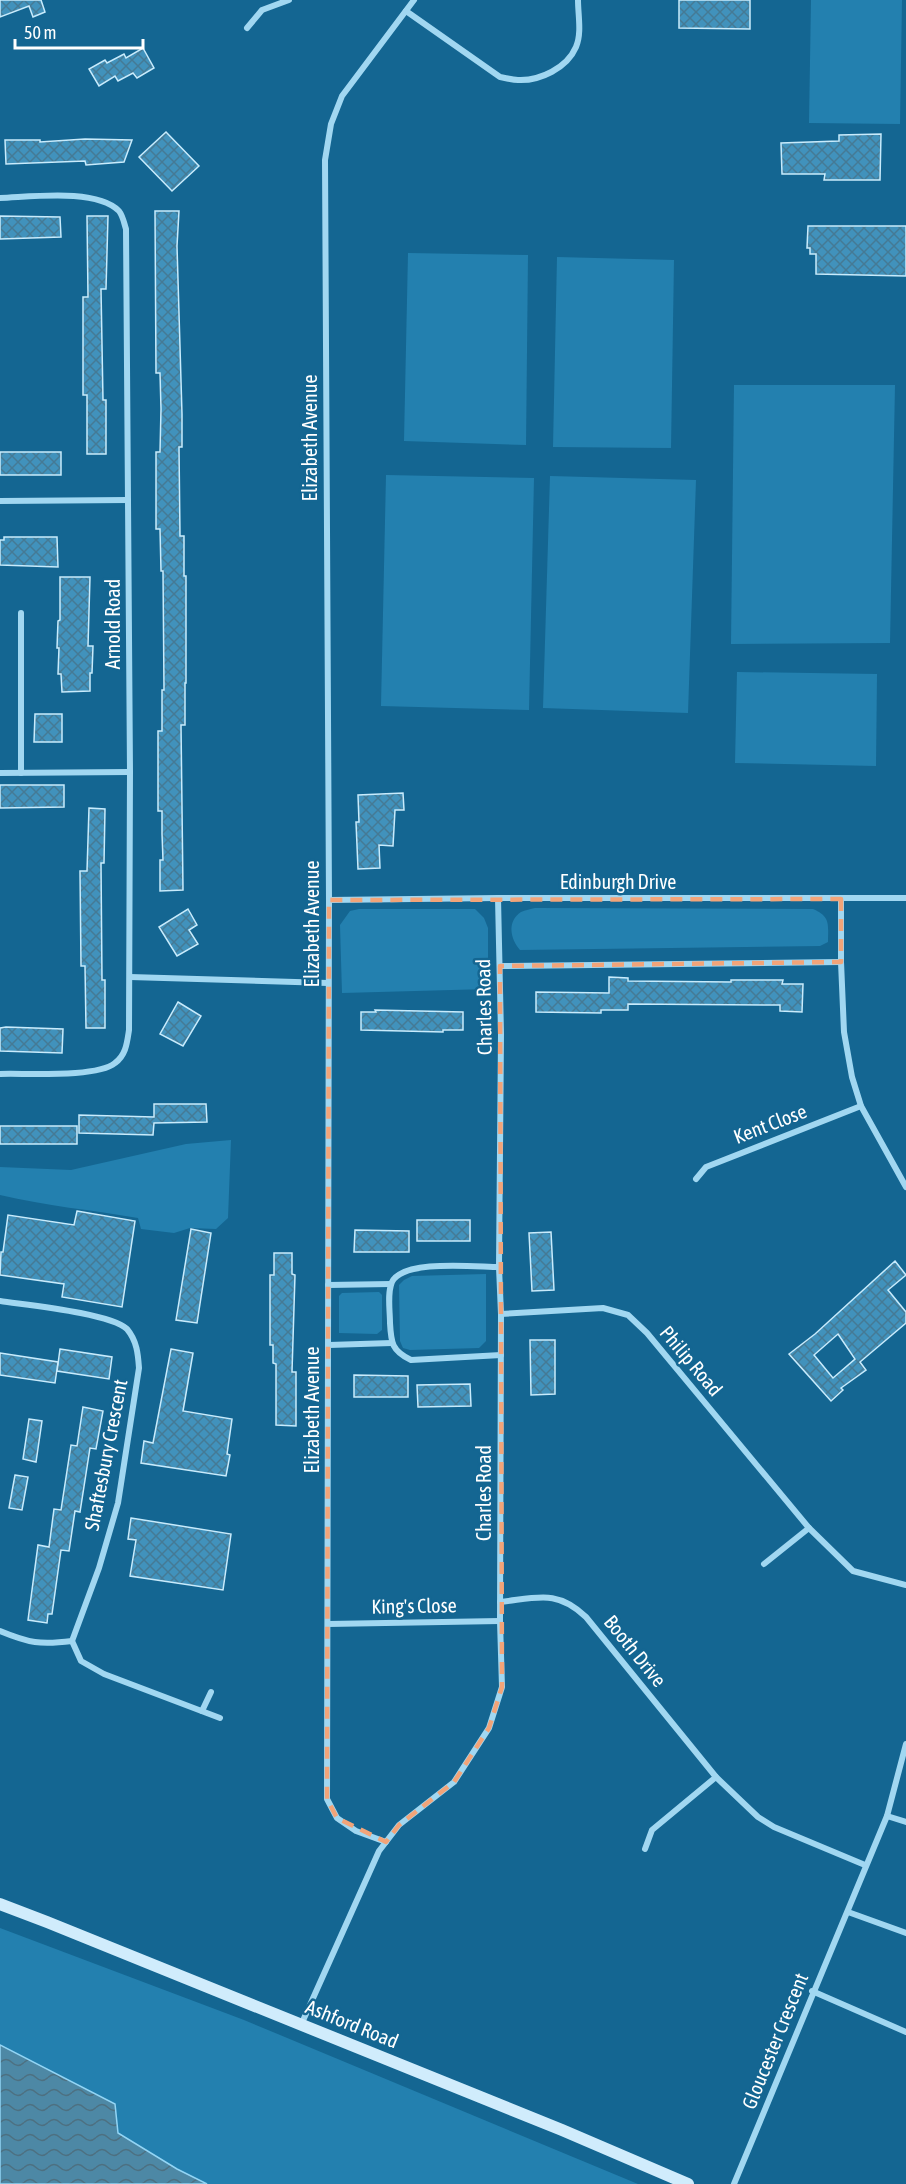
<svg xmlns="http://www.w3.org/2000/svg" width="906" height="2184" font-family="'Asap Condensed',sans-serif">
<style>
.green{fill:#2380af}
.water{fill:url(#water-waves);stroke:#93d5f5;stroke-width:1.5}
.building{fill:url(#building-cross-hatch);stroke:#c8ebfc;stroke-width:1.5;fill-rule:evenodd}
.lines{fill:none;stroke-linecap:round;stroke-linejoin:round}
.minor{stroke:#a1d7f1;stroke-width:6}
.secondary{stroke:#d0ecfc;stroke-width:12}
.marked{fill:none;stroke:#f2a479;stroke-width:4.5;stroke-dasharray:12 8;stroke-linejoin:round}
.labels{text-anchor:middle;stroke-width:5;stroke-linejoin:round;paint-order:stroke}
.street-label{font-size:20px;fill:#fff;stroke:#146692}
</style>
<defs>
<pattern id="water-waves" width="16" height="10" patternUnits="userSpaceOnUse" patternTransform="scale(1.5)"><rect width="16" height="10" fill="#4d88a5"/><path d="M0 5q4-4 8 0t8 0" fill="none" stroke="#4d7081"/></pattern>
<pattern id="building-cross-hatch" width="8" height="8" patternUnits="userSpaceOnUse" patternTransform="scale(1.5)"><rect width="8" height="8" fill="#4192bc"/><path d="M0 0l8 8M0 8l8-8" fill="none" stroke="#457a95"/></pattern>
</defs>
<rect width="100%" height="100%" fill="#146692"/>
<g class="green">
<path d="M811,0H902L900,124L809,123Z"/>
<path d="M408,253L528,255L526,445L404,441Z"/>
<path d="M557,257L674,260L671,448L553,447Z"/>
<path d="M734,385H895L890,643L731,644Z"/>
<path d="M386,475L534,478L529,710L381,706Z"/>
<path d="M550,476L696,480L688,713L543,708Z"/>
<path d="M737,672L877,674L876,766L735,763Z"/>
<path d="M535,908L813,909C831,917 828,924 828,942L820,946L520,950C511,940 506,922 521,912C525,910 531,909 535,908Z"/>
<path d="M359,909H475L484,918L488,928V989L342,993L340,925L350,911Z"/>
<path d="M231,1140L228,1218L216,1229L190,1228L174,1233L141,1229L138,1218C92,1210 46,1206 0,1195V1167L71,1170L186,1144Z"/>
<path d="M486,1274V1341L479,1348L410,1350L403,1348L400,1341L399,1285L404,1280L412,1276Z"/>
<path d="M379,1292L382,1295V1330L377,1334L339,1333V1296L342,1293Z"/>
<path d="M0,1928L244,2020L638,2184H207L177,2169L118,2133L65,2078L0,2045Z"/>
</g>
<path class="water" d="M0,2045L115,2104L118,2133L177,2169L207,2184H0Z"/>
<g class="building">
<path d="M0,0H41L45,12L33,17L29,6L0,17Z"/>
<path d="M679,0H750V29L679,28Z"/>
<path d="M143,48L154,68L137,78L133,73L118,81L115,76L99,86L89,69L105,60L107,63L124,54L126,58Z"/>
<path d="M166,132L199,166L172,191L139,157Z"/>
<path d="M881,134L880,180H824L825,174H782L781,143L839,141V135Z"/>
<path d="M85,139L132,140L124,162L86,165L85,161L6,164L5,140H40V142Z"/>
<path d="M155,211H179L177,246L182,414V447H179L180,536H184V576H186V683H185V725H181L183,890L160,891V860H163L162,834V811H158V731H162V690H164L163,571H161L160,529H156V452H160L161,409L160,373H156Z"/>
<path d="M0,216L60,217L61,237L0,239Z"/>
<path d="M87,216H108L106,289H101L103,400H106V454H87V395H83V297H88Z"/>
<path d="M808,226H906V276L816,274V254H810V248H807Z"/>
<rect x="0" y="452" width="61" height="23"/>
<path d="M4,537H57L58,567L0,565V540H4Z"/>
<path d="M60,577H90L88,646H93L92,673H90V691L62,692L61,674H58L59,648H57L58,621L60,620Z"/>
<path d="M35,714H62V742H34Z"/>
<path d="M0,785H64V807L0,808Z"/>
<path d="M403,793L404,810H395L393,846L379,845L380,868L358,869L356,822H359L358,795Z"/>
<path d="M89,808L105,809L104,863H101L102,980H105V1028H86L85,966H81L80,871H87Z"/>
<path d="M188,909L197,925L189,930L198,944L177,956L159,927Z"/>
<path d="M609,977L628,978V981L731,982V980H783L782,984H803L802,1012L780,1011V1005L628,1004V1010H601V1013L536,1012V992L609,993Z"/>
<path d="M178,1002L201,1016L183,1046L160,1034Z"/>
<path d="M375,1010L463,1012V1030H443V1032L361,1030V1012H376Z"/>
<path d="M6,1027L63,1029L62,1053L0,1051V1028Z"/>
<path d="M154,1104H206L207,1122L154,1123L153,1135L79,1133V1115L154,1117Z"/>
<rect x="0" y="1126" width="77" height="18"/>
<path d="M77,1211L135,1221L122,1307L62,1297L64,1284L0,1275L1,1252H3L8,1215L74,1225Z"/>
<rect x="417" y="1220" width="53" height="21"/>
<path d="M191,1229L211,1233L197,1323L176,1320Z"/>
<path d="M355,1230L409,1231V1252H354Z"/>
<path d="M551,1232L554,1290L532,1291L529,1233Z"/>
<path d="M274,1253H292V1274L295,1275L292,1372H296V1426L276,1425V1364L273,1363V1345H270V1275H274Z"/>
<path d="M895,1261L906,1275L888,1290L906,1312V1323L860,1362L866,1370L841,1388L843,1390L831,1401L789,1354L815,1334ZM838,1334L855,1359L833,1378L814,1355Z"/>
<path d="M530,1340H555V1394L531,1395Z"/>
<path d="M60,1349L112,1357L109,1379L57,1371Z"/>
<path d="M171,1349L193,1353L183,1411L232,1419L227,1454L230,1455L226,1476L141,1463L144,1441L153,1443Z"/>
<path d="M0,1353L58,1362L55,1383L0,1375Z"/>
<path d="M354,1375L408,1376V1397H354Z"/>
<path d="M470,1384L471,1406L418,1407L417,1385Z"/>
<path d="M83,1407L103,1411L96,1449L90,1448L80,1512L75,1511L69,1551L61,1550L52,1614H48L47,1623L28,1620L38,1545L49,1547L54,1509L61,1510L71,1445L77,1446Z"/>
<path d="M29,1419L42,1421L36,1462L23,1459Z"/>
<path d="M15,1475L28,1477L22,1510L9,1508Z"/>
<path d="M131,1518L231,1534L223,1590L130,1576L136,1540L128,1539Z"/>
</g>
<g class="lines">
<g class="minor">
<path d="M406,11L500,77C506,78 512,80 518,80C540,81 567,68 576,47C582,33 578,15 578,0"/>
<path d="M247,28L262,10L289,0"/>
<path d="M0,198C31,197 96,188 119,211C123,216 124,223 126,229L130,772L129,1030C127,1043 126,1055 115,1063C97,1078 25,1073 0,1074"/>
<path d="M0,501L128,500"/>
<path d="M0,773L130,772"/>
<path d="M21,773V613"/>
<path d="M841,899V962L844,1032L852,1077L861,1106L906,1187"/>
<path d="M329,900L498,898H906"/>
<path d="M500,966L841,962"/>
<path d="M130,977L328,983"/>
<path d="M696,1179L706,1167L861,1106"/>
<path d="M499,1267C476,1267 403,1259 392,1282C387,1293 390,1311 390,1323C391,1343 392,1351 411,1360L501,1355"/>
<path d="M328,1285L391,1284"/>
<path d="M0,1301C26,1305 110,1313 127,1329C137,1341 138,1354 139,1368L118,1503L99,1568L72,1641C40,1645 29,1643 0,1631"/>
<path d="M501,1314L603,1308L628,1315L647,1333L809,1528L853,1571L906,1585"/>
<path d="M329,1345L392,1343"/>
<path d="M764,1564L809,1528"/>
<path d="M500,1602C537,1598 557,1589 586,1617L716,1777L758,1817L774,1827L865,1865"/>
<path d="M328,1624L500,1621"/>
<path d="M72,1641L81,1661L104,1674L220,1718"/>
<path d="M202,1711L211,1692"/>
<path d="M887,1816L906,1822"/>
<path d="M386,1842L356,1831L337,1818L327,1799L329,900L325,160L331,124L342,96L414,0"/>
<path d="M645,1849L652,1830L716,1777"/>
<path d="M848,1912L906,1933"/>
<path d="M812,1991L906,2032"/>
<path d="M301,2025L379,1851L399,1825L454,1782L489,1728L502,1687L500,1621L501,1314L499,1267L501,1034L498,898"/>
<path d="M734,2184L887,1816L906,1744"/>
</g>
<path class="secondary" d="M0,1904L47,1922L562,2130L688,2184"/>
</g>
<path class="marked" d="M841,899V962L500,966L502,1687L489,1728L454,1782L399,1825L386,1842L337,1818L327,1799L329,900Z"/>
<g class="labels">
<g class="street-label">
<text transform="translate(310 438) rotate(-90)" y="7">Elizabeth Avenue</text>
<text transform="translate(113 624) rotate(-90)" y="7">Arnold Road</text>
<text x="618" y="889">Edinburgh Drive</text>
<text transform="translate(312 924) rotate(-90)" y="7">Elizabeth Avenue</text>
<text transform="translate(484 1007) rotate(-91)" y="7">Charles Road</text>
<text transform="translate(770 1124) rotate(-21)" y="7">Kent Close</text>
<text transform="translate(691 1361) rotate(50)" y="7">Philip Road</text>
<text transform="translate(312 1410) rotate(-90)" y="7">Elizabeth Avenue</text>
<text transform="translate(106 1455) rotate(-79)" y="7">Shaftesbury Crescent</text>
<text transform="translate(484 1493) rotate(-90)" y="7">Charles Road</text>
<text transform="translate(414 1606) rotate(-1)" y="7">King's Close</text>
<text transform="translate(635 1651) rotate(51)" y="7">Booth Drive</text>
<text transform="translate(352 2024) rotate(22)" y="7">Ashford Road</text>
<text transform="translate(775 2041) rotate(-68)" y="7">Gloucester Crescent</text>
</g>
</g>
<path d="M15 39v9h128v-9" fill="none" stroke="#ffffff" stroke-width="3"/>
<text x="24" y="39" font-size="18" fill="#ffffff" stroke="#146692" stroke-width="4.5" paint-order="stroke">50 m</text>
</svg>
